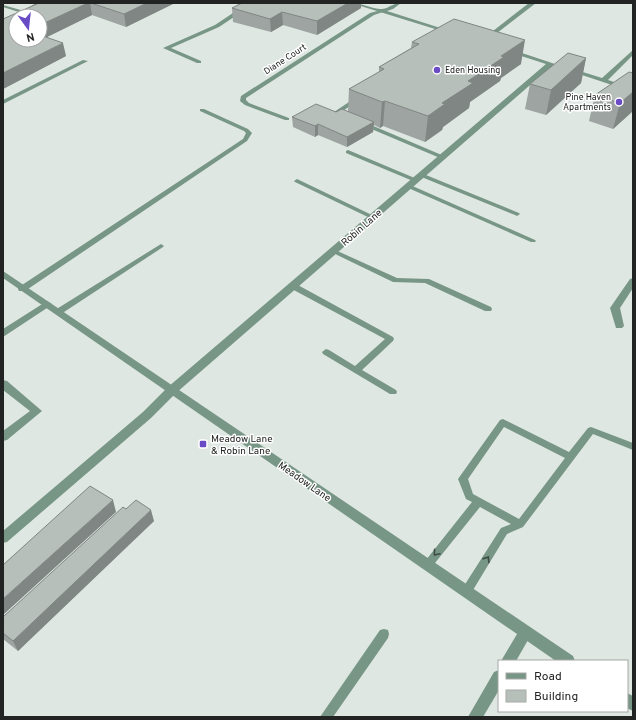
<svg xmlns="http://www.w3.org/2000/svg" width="636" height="720" font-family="Overpass,sans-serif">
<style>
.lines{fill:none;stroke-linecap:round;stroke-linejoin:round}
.service{fill:#789686;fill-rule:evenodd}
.minor{fill:#789686;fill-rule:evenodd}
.tertiary{fill:#789686;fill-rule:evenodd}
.wall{fill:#9da4a1}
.shaded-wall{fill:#808683}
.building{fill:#b7bfbb;stroke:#808683}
.oneway{stroke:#3f4c45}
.poi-dot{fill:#694cc5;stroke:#fff;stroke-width:1.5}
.labels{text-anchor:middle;stroke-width:3;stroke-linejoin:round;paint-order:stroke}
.far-street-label{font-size:9px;fill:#212422;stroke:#fff}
.far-poi-label{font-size:9px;fill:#212422;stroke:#fff;text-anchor:start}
.street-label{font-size:10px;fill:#212422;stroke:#fff}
.poi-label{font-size:10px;fill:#212422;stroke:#fff;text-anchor:start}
</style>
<rect width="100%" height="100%" fill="#dee7e2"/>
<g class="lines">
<g class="service">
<path d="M36,3H41L25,14L3,7V5L24,11Z"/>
<path d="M381,10H383V12L374,15L246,98V100L249,103L289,118V120H285L245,105L240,101L241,96L370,13Z"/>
<path d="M83,60L88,61L3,104V100Z"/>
<path d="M355,98L360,99L340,113V115L334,114V112Z"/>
<path d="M200,109H204L248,129L252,133L247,141L25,291H19L18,289L19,287L243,139L246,133L244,131L200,111Z"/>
<path d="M364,122L444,156L445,157L444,158H440L362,125L361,124Z"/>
<path d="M348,150L417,179L418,180L417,181H413L346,153V151Z"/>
<path d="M421,173L519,213L520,214L517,216L515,215L419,176L418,175Z"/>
<path d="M297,179L374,216L375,217L372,219L370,218L295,182L294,181Z"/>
<path d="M408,184L535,240L536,241L535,242H531L406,187L405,186Z"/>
<path d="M161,244L164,246L163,247L61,314H55L54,312L55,310Z"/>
<path d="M333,249L397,278L429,279L491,307L492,309L491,311H485L425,283L393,282L331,252L330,251Z"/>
<path d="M290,284H296L393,337L394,339L393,341L362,370L396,390L397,392L396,394H390L323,354L322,352L326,349L329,350L355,366L385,339L290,288L289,286Z"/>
<path d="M503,419L569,452L588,428L591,427L633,443V450L593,434L523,527L507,534L470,595L466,597L462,595L461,592L462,589L501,528L511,524L480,507L431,568L427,569L423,568L422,565L472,502L466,499L458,479L500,420ZM504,427L565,458L519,519L473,494L468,479Z"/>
<path d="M384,629L388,630L389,634L388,638L333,717H320L380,630Z"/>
</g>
<g class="minor">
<path d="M248,3H255L219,27L171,48L201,61V63H197L163,48L215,25Z"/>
<path d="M351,3C362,3 370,8 380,9C387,10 392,3 401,3L393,9L387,11L453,32L448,33Z"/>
<path d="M529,3H536L488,40H484V38Z"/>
<path d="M509,50H513L558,65L555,67L552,66L176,393L151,418L7,542L3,543V531L143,412L168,387L546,64L509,52Z"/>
<path d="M633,50V55L608,80L633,88V92L567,70L570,68L602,78Z"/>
<path d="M633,278V288L620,308L624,326L622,328H616L610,308L630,279Z"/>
<path d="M47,301L52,304L50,306L3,337V329Z"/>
<path d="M3,380L7,381L42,411L7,440L3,441V431L30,411L3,390Z"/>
<path d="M525,627L530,629L532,633L516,661H501L520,629Z"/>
<path d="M499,670V690L483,717H468L494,672Z"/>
</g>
<g class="tertiary">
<path d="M3,271L573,656L575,661H556L3,278Z"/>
<path d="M627,693L633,696V711L627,708Z"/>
</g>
</g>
<g class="wall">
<path d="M39,3H175L126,27L92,15L46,37L66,56L3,89V19Z"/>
<path d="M242,3H369L367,4L361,3V8L317,35L283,25L271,32L233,22L232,8Z"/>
<path d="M412,42L521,64L501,78L500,81L470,102L469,108L443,127L442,130L425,142L383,126L380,128L374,125L373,132L347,147L318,135L315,137L293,127L292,117L348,111L349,89L379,72V67L411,48Z"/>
<path d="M586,58L581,83L546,115L525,109L530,84Z"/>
<path d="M633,73V111L613,129L589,121L595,95Z"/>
<path d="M126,509L154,521L18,651L3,639V617Z"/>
</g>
<g class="shaded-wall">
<path d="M88,3H90L92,15L31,45L40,40V25Z"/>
<path d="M147,3H175L126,27L124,14Z"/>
<path d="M348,3H361V8L317,35V21Z"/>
<path d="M282,12L283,25L271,32L270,19Z"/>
<path d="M525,40L521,64L501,78L500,81L470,102L469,108L443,127L442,130L425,142L428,116L468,81L501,56Z"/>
<path d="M63,43L66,56L3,89V73Z"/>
<path d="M586,58L581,83L546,115L551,90Z"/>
<path d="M633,92V111L613,129L620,103Z"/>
<path d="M385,101L383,126L380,128L382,102Z"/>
<path d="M374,122L373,132L347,147V137Z"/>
<path d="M318,124V135L315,137V126Z"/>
<path d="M113,500L116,512L3,615V599Z"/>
<path d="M151,510L154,521L18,651L13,641Z"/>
</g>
<g class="building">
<path d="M39,3H88L40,25V16H16V40H40V35L63,43L3,73V19Z"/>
<path d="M91,3H147L124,14Z"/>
<path d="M242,3H348L317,21L282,12L270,19L232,8Z"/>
<path d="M454,19L525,40L501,56L504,57L468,81L473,83L442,103L445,104L428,116L385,101L382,102L349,89L384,69L379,67L419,44L412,42Z"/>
<path d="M568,53L586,58L551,90L530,84Z"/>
<path d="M629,72L633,73V92L620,103L595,95Z"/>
<path d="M316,104L336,112L342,109L374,122L347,137L318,124L315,126L292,117Z"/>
<path d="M90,486L113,500L3,599V565Z"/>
<path d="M136,500L151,510L13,641L3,633V617L123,507L126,509Z"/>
</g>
<defs><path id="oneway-chevron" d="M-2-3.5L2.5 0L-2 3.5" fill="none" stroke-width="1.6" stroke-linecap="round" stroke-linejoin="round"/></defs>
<g class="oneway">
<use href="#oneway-chevron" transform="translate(436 553) rotate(130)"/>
<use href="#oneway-chevron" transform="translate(487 559) rotate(-58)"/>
</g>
<g class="poi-dot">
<circle cx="437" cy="70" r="4"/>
<circle cx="619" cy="102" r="4"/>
<rect x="199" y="440" width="8" height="8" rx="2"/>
</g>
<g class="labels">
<g class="far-street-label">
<text transform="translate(285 59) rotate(-33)" y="3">Diane Court</text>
</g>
<g class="far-poi-label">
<text x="445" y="73">Eden Housing</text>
<text x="611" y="100" text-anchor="end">Pine Haven<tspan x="611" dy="10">Apartments</tspan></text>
</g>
<g class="street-label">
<text transform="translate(361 227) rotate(-41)" y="4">Robin Lane</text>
<text transform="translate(305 481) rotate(35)" y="4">Meadow Lane</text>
</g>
<g class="poi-label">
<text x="211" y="442">Meadow Lane<tspan x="211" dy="12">&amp; Robin Lane</tspan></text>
</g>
</g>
<rect width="636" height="720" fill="none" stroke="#212422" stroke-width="8"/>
<rect x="498" y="660" width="130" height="52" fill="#ffffff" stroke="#a6a7a7"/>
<rect x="506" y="673" width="20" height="6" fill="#789686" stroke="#a6a7a7"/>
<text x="534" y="680" font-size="12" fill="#212422">Road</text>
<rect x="506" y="690" width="20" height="12" fill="#b7bfbb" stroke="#a6a7a7"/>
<text x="534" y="700" font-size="12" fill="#212422">Building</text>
<g transform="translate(28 28) rotate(165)"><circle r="19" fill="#ffffff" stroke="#a6a7a7"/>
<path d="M0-3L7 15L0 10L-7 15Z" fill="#694cc5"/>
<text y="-6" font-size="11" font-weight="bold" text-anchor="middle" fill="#212422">N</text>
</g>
</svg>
